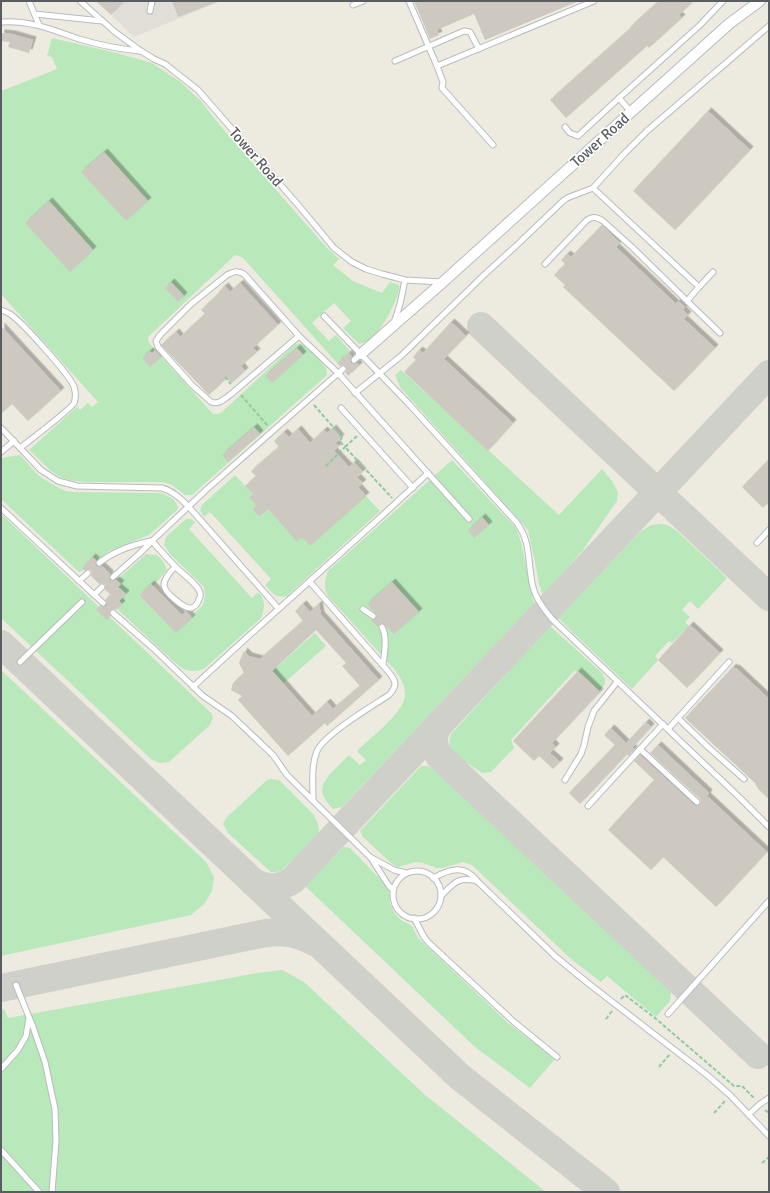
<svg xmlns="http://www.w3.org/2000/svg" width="770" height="1193" font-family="Signika,sans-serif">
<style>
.industrial{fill:#e1ded8}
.green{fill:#b9e8ba}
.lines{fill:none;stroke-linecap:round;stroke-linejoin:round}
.taxiway{stroke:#d0d0ca;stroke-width:28}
.building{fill:#cdc9c1;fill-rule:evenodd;filter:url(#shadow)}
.service-casing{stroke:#b8bbc0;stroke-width:7}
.minor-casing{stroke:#b8bbc0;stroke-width:12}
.path{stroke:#92c9a2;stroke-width:2;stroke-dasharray:4 2;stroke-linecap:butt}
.service{stroke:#fff;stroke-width:5}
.minor{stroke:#fff;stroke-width:10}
.labels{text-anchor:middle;stroke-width:3;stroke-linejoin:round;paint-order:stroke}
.street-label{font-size:15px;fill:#595d62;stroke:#fff}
</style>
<defs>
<filter id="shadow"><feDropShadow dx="3.5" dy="-3.5" stdDeviation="0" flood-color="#0004"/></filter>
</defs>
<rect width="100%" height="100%" fill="#edebe0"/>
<path class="industrial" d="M97,1H221L134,37Z"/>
<g class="green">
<path d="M52,38L117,53L152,63L179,81L200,100L222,128L326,247L339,259L333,265L353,281L382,293L390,282L399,285C401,296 380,333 371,339C367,342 363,343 359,344L343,328L351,321L334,303L312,323L329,341L336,335L350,351L348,353L337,363L243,258L239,256L235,255L148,337V340L150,344L213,414H218L222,412L295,344C306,340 319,360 326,368L327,374L326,376L192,495H185L172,485L163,482H84L69,480L62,478L51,471L29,450L77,407L80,410L88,403L92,407L98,402L1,294V91L57,69L52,57L47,56Z"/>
<path d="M401,370L559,515L602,469L612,481L618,492L617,501L583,550L543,596L539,584L536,567L528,530L400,387L395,375Z"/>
<path d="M20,455L36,473L42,478L59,488L66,491L74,492L159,493C167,495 177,499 178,508L176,511L149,535L109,551L96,561L92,557L82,568L84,570L79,572L1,499V458Z"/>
<path d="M452,460L516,528L521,542L534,604L342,807L333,809C320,795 318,788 331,773C337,767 343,761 349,755L360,765L366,760L357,751C369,739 405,712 405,695C405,684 400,677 394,669L328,596C323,587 325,580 328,571Z"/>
<path d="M235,475L253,494L250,498L257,505L252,509L259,517L295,484L304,493L276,519L283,525L364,494L380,511L287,596C277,599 272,593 266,586V584L271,579L210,512L204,517L200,510L202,505Z"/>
<path d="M1,514L212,714L213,717L210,725L169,762L160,763L152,760L1,618Z"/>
<path d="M186,519H191L195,522L189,529L252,598L257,593H259C266,601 265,610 260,619L205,668C197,672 188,672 180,667L117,609L122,604L119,601L126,594L118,587L121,584L117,580L146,554L157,555L163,561L167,570L153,586L151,584L139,595L176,632L203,605L205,596L204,587L170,554L164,545L166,537Z"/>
<path d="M660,524L668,525L677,531L727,578L698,609L690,601L682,610L690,617L685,622L689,626L672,643L669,641L655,656L658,660L632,689L558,618L640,532L651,525Z"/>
<path d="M550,626L602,673L605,679V684L599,691L575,670L511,740L514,748L491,772L482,773C476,769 455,755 451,750C449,746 449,739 451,734Z"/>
<path d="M315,633L326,646L284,683L269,667H277Z"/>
<path d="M1,670L206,862L214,877L212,891L205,903L191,915L1,956Z"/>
<path d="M421,766H428L437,773L671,992L670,1001L656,1017L607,976L601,982L571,959L472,865L463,862L443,868H437L423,863L416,862L398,867L392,864L363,837L360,831Z"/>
<path d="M272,779L279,780L314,815L318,824L319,832L315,839L282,870L276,872H271L228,833L223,824L226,818L267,780Z"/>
<path d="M344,847L350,848L381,880L389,889L390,904L395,914L401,920L412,926L418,938L508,1023L555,1059L530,1088L475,1047L305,886Z"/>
<path d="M282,970L304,982L424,1094L546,1192H1V1010L4,1009L8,1018L257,973Z"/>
</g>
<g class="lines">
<g class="taxiway">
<path d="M481,326L769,597"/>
<path d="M1,644L460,1077L606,1192"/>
<path d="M439,724C432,735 432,747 440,757L758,1055"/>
<path d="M253,882C266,889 280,889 293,880L769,374"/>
<path d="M1,988L266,933C285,931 297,933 314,942"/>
</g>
</g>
<g class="building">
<path d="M96,1H124L111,15Z"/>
<path d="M172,1H217V2L178,17Z"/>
<path d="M414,1H579L485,40L474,14L437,30L439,35L430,39Z"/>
<path d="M659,1H694L679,15L682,18L649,48L647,46L566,118L550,100L631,28L630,27Z"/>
<path d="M1,33L12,34L33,40L29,53L8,47L10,42L1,41Z"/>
<path d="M708,111L750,150L675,230L633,191Z"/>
<path d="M104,152L148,201L126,221L81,172Z"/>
<path d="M49,201L93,250L70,272L25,223Z"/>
<path d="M602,225L620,243L616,247L676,304L678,301L685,307L683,310L688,315L684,319L715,348L674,391L563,287L565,285L554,275L565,264L561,260L567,254L571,257Z"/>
<path d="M171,282L184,296L178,302L165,288Z"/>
<path d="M240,283L278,325L253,348L257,352L241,366L245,371L232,383L227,378L209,395L161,345L176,332L180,337L205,314L201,310L220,292L219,291L225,286L230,292Z"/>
<path d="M451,322L466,336L444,359L513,423L488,451L404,372L416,360L413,357L419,350L423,353Z"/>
<path d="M1,326L61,391L28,421L12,404L1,414Z"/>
<path d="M297,348L303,355L272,383L265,376Z"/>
<path d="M155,350L161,357L150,367L142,358L150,351L152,353Z"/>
<path d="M349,353L352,357L350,360L351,363L354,364L357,363L359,366L348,376L345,372L347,370L346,367L343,365L340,366L337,363Z"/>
<path d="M254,427L260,434L228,462L222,455Z"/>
<path d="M333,428L341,438L335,443L339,446L334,451L349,467L354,462L363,472L357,477L363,483L358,487L366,496L310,546L302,537L297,542L268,509L259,517L252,509L257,505L249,498L253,494L245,486L256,476L251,471L279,447L274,441L284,432L289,437L298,429L310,443L324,430L327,433Z"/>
<path d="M769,459V502L763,508L742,487Z"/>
<path d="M482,517L489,525L474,538L468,530Z"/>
<path d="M92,557L96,560L95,563L96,566L99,567L102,566L110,574L109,577L110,580L113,581L116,580L121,584L118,587L126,594L119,601L122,604L116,610L113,609L110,611L109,614L110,616L107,620L96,610L100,606L102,607L106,606L107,602L105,600L110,594L105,590L106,586L105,584L101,583L99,584L91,576L92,573L91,570L88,569L85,571L82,568Z"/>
<path d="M392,582L419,612L394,634L384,624H380L378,627L371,620L376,619L377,615L367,604Z"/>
<path d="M151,584L182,615L186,611L192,618L176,633L139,595Z"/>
<path d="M303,604L310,612L319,604L321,615L379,680L327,726L325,723L288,756L238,700L242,696L231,690L233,683L244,673L239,663L240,660L244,651L249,656L260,659L303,621L295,611ZM316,630L346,663L342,666L360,686L333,709L327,702L312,716L272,671Z"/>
<path d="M690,625L720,653L687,688L658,660Z"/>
<path d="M733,667L735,669L736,668L769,699V799L758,789L755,783L685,718Z"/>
<path d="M578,671L600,692L552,743L556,747L550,753L560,762L553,769L539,756L534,761L513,741Z"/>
<path d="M646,722L651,727L632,748L634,749L629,756L627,754L580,804L569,793L615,745L604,735L611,728L626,743Z"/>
<path d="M658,745L709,793L707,796L767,852L716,907L663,857L651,870L608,830L654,780L634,761L640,755L694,805L698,806L700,804L701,801L700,799L650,753Z"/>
</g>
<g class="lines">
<g class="service-casing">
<g id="service">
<path d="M29,1L39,25"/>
<path d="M80,1L115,32L141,51L154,59L165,64L198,90L299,206L334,248L352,262L366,269L382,274L405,280L442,282"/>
<path d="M409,1L437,66L443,82L442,88L493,145"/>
<path d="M353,5L363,1"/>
<path d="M150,11L152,1"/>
<path d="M35,14L102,21"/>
<path d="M1,22C30,20 53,30 79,39C99,45 119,49 140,51"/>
<path d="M395,61L464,31L470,32L479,49"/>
<path d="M437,66L594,1"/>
<path d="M619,98L699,26L723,1"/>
<path d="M565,127L570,133L578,136L619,98L631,112"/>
<path d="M545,264L587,220C593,216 597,217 603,221L633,248L687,301"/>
<path d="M713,272L699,287L593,188L624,154L647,131L769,26"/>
<path d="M699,287L687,301L720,333"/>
<path d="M1,310C4,311 7,312 10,314C21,321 71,376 74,387C76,393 76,398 74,403C71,409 29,441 20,448"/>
<path d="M324,316L408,403L517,523C532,544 527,563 533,587C536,599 544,609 552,619L739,797L769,827"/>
<path d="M394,323L400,304L405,280"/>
<path d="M299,336L230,395C224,399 219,405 211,402L192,385L158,347L156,341L160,335L191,304L227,275C233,272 237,270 244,274L299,336L338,373L469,519"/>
<path d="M354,360L361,354"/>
<path d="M355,393L401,356L484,275L518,244L563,201L567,198L593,188"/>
<path d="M341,408L413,488"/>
<path d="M1,428L41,470L58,481L77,486L162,488C173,491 180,498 189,507L278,608"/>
<path d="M1,452L14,441"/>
<path d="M1,508L103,603"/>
<path d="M152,541C159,549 167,558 175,566C182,574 194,581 199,590C201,594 201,596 199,599C198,603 195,607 191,608C184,609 164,592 164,585C164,578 171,571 175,567"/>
<path d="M757,543L769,530"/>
<path d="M99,563C114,551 131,545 151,541"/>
<path d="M113,577L139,554L152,541L207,489L343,369"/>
<path d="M79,581L88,573"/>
<path d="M310,582L387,670C395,680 399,684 389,695C372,706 325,734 317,751C311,766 313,785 313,800"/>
<path d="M94,595L102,587"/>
<path d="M363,609L373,616"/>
<path d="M113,613L153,648L203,696L232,716L273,755L287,775L370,857L394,870L406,873"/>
<path d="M382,627C388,638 384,654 383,665"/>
<path d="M20,662L82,602"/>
<path d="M729,662L678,718L708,747L744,779"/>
<path d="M193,687C270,615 351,546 428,473"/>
<path d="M668,729L678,718"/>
<path d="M640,749L697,802"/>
<path d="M565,780L581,754L584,745L588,727L594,711L617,682"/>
<path d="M588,806L663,724"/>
<path d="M371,858L389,886L393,890"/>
<circle cx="417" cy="895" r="24"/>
<path d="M433,878C450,869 465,864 477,881L556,957L589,984L707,1075L730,1095L769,1136"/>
<path d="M441,896C454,883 458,876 477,881"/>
<path d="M414,918L424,937L429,943L514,1022L557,1057"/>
<path d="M16,985L33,1027L45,1062L55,1109L56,1141L52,1192"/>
<path d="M668,1014L769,901"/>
<path d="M1,1069L18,1050L26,1036L29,1018"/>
<path d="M749,1114L760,1104L769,1098"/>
<path d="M1,1150L39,1192"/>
</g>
</g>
<g class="minor-casing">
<path id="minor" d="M361,354L443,282L631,112L730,23L760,1"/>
</g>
<g class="path">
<path d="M225,377L231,384"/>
<path d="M241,395L268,426"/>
<path d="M314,405L342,437L340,442L345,447L326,466"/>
<path d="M357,436L345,447L392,498"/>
<path d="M621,999L625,995L655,1018L734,1086H742L755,1099"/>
<path d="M606,1019L612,1011"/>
<path d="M659,1067L670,1054"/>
<path d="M765,1110L769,1113"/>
<path d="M714,1113L726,1100"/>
<path d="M762,1163L769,1157"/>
</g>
<use href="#service" class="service"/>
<use href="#minor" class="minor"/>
</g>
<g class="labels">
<g class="street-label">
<text transform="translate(600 140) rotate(-42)" y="5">Tower Road</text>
<text transform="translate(256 157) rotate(49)" y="5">Tower Road</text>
</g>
</g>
<rect width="770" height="1193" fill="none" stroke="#595d62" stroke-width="4"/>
</svg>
